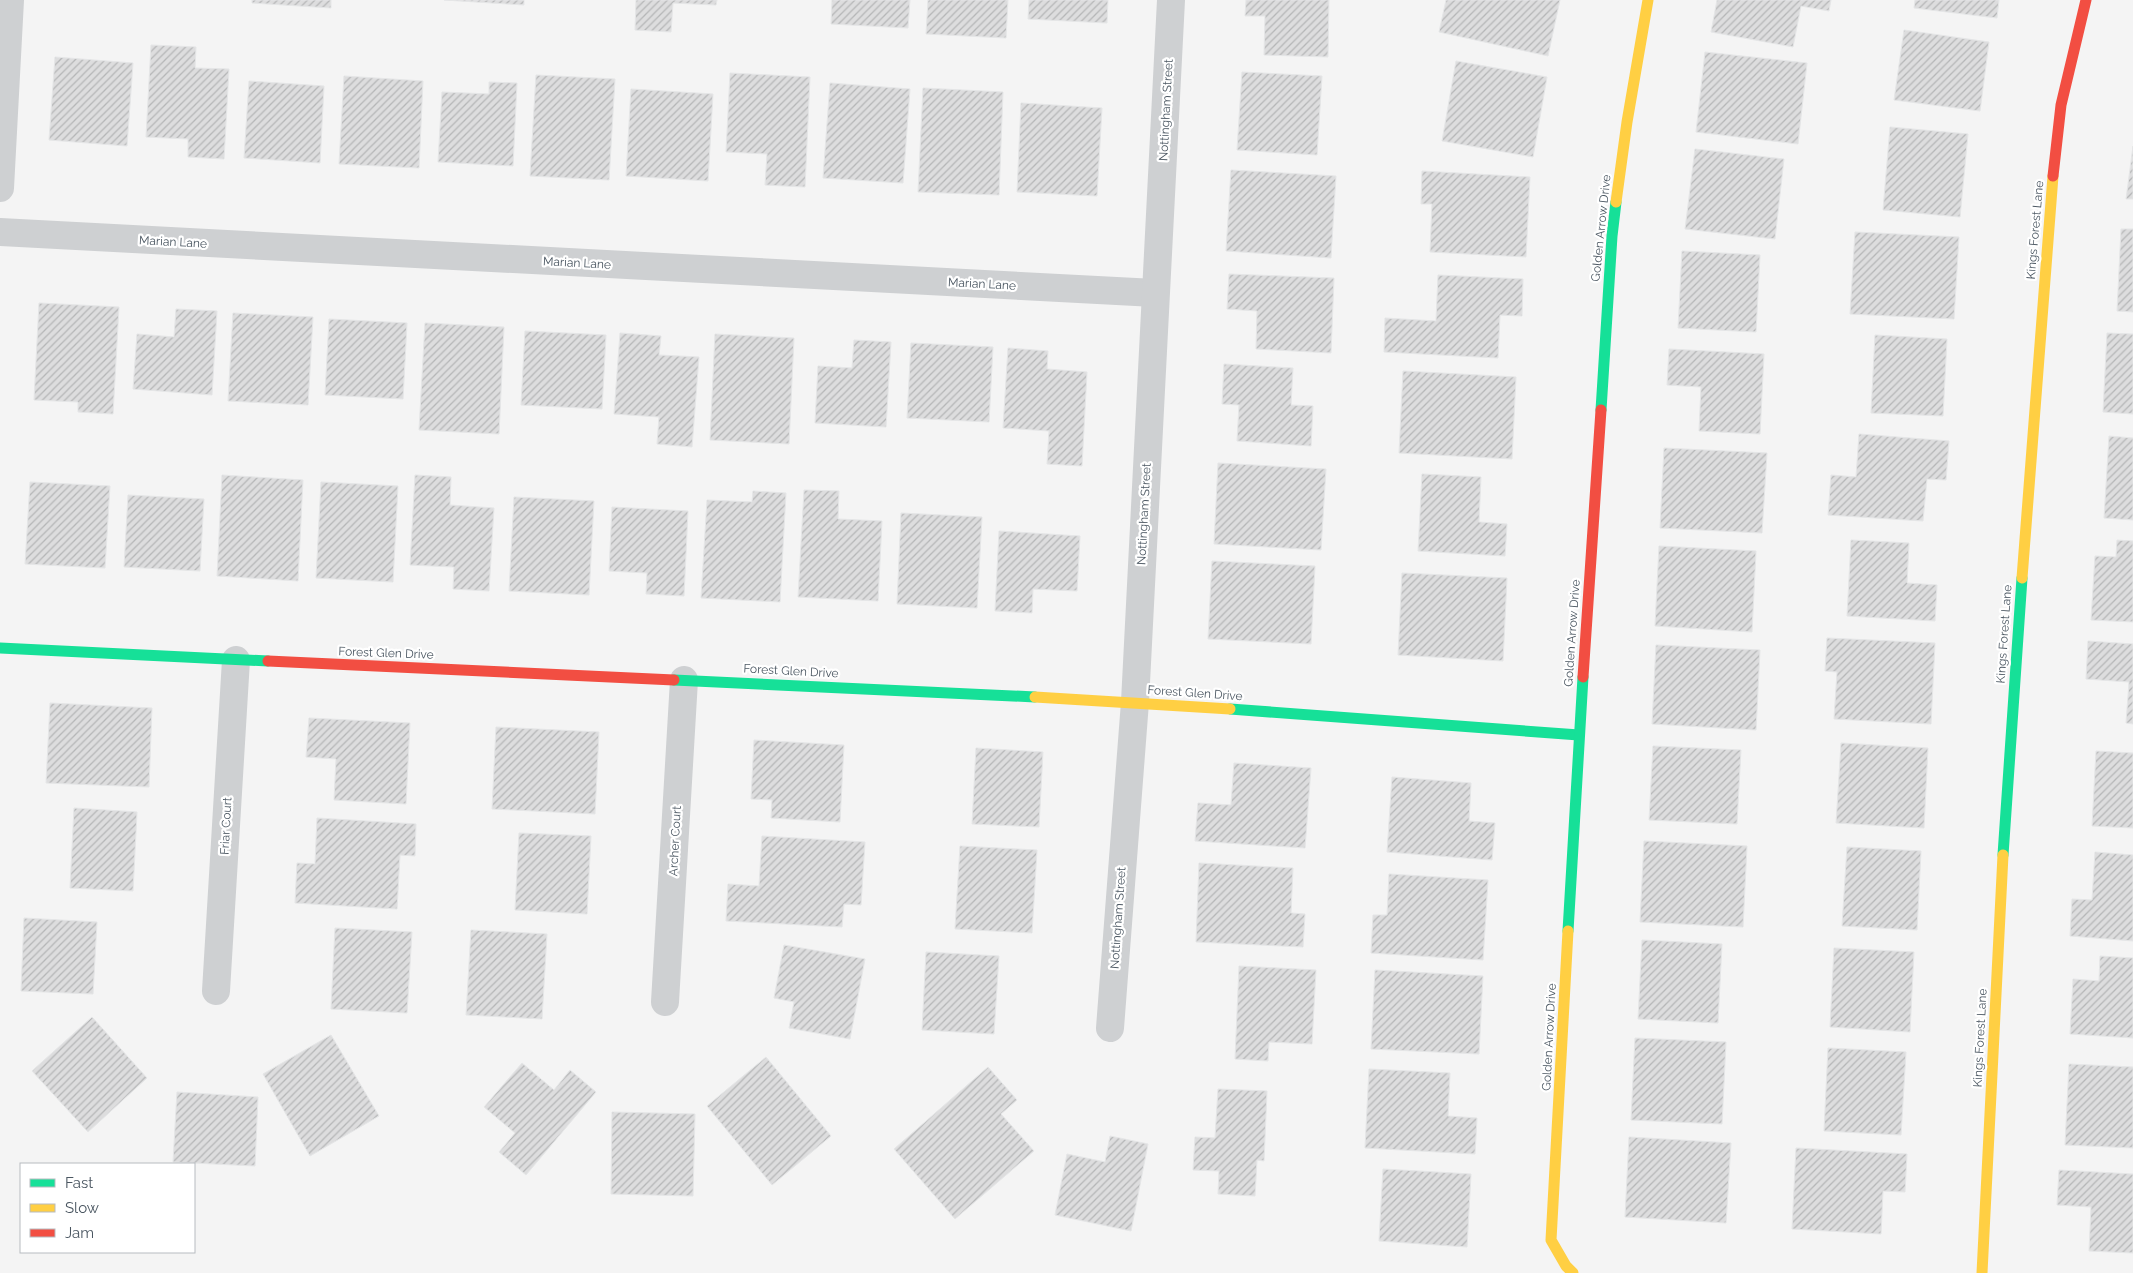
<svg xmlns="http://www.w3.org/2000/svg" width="2133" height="1273" font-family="Raleway,sans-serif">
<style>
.building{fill:url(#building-hatch);stroke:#e5e6e7}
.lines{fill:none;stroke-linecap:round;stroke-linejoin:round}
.street{stroke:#ced0d2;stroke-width:28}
.fast{stroke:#16e098;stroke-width:11}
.slow{stroke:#ffcf43;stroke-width:11}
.jam{stroke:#f24e42;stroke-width:11}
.labels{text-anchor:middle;stroke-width:4.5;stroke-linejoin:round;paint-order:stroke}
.street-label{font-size:12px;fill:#4a5661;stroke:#fff}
</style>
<defs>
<pattern id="building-hatch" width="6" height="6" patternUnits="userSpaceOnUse" patternTransform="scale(1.25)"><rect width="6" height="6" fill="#ddddde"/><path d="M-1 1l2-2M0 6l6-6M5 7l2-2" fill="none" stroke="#b5b6b7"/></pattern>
</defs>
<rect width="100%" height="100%" fill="#f4f4f4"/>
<g class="building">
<path d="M252,0H331V8L252,3Z"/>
<path d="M444,0H524V5Z"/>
<path d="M636,0H717L716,5L673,3L671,32L635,30Z"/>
<path d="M832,0H910L908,28L831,24Z"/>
<path d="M928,0H1008L1006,38L926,34Z"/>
<path d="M1029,0H1108L1107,23L1028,19Z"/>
<path d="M1246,0H1329L1328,57L1264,55L1265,16H1245Z"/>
<path d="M1446,0H1560L1548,56L1439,32Z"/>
<path d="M1717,0H1831L1829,11L1801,6L1793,47L1711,32Z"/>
<path d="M1915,0H1999L1997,18L1914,8Z"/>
<path d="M1904,30L1989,42L1980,111L1894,100Z"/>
<path d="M151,45L196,47L195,68L229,69L224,159L188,157V139L146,137Z"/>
<path d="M1705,52L1807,63L1798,144L1696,132Z"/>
<path d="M55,57L133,63L127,146L49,140Z"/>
<path d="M1456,61L1547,77L1533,157L1442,141Z"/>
<path d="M1242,72L1322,76L1317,155L1237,150Z"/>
<path d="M730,73L810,77L805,187L765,185L767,154L726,152Z"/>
<path d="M536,75L615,79L609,180L530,176Z"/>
<path d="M344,76L423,81L419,168L339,164Z"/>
<path d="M249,81L324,86L320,163L244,158Z"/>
<path d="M489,82L517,83L513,166L438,162L442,92L489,94Z"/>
<path d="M830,83L910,89L903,183L823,178Z"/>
<path d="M923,88L1003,92L999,195L918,192Z"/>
<path d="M631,89L713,94L708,181L626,176Z"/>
<path d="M1021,103L1102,108L1097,196L1017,192Z"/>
<path d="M1890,127L1968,134L1960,217L1883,210Z"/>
<path d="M2133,146V199H2126Z"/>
<path d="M1695,149L1784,159L1775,239L1685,229Z"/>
<path d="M1231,170L1336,176L1331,258L1226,251Z"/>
<path d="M1422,171L1530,177L1526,257L1430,252L1432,204H1421Z"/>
<path d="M2121,229H2133V312L2117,311Z"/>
<path d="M1855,232L1959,237L1954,319L1850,314Z"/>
<path d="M1682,251L1760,255L1756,332L1678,328Z"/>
<path d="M1229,274L1334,278L1331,353L1256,349L1257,311L1227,309Z"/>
<path d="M1438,275L1523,279L1522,316L1500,315L1498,358L1384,352L1385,318L1436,321Z"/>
<path d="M39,303L119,307L113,414L78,412V402L34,400Z"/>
<path d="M176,309L217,311L212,395L133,389L137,334L174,337Z"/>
<path d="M233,313L313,317L308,405L228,401Z"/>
<path d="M329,319L407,323L403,399L325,395Z"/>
<path d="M425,323L504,327L499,434L419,430Z"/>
<path d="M525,331L606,335L602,409L521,405Z"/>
<path d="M620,333L661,336L659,355L699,357L692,447L657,444L659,417L614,414Z"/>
<path d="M2107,333L2133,334V414L2103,412Z"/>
<path d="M715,334L794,338L789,444L710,440Z"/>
<path d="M1875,335L1947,339L1943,416L1871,413Z"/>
<path d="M854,340L891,342L886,427L815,423L818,366L852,368Z"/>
<path d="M911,343L993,347L989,422L907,418Z"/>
<path d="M1008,348L1048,351L1047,369L1087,372L1082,466L1047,464L1049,431L1003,428Z"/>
<path d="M1669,349L1764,354L1760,434L1699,431L1701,387L1667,385Z"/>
<path d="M1224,364L1293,368L1291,405L1313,406L1311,446L1237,441L1239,405L1222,404Z"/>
<path d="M1403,371L1516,377L1512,459L1399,453Z"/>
<path d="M1859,434L1949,441L1946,480L1927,479L1923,521L1828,515L1831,475L1856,477Z"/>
<path d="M2109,436L2133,438V520L2104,518Z"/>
<path d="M1664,448L1767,453L1762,533L1660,528Z"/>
<path d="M1218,463L1326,469L1321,550L1214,544Z"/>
<path d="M1422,474L1481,477L1479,522L1507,524L1505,556L1418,551Z"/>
<path d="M222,475L303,480L298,581L217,576Z"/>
<path d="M415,475L451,477L450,505L494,508L489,591L453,589L454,567L410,565Z"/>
<path d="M30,482L110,486L105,568L25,564Z"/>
<path d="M321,482L398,486L393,582L316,578Z"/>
<path d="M804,490L839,491L838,519L882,521L878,601L798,597Z"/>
<path d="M753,491L786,493L780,602L701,598L707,500L752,502Z"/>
<path d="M128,495L204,499L200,571L124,567Z"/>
<path d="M514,497L594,501L589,595L509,591Z"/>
<path d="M612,507L688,511L684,596L646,594L647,573L609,571Z"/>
<path d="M901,513L982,517L977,608L897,604Z"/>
<path d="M999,531L1080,536L1077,591L1033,589L1032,613L995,611Z"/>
<path d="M1851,540L1909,543L1907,583L1937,585L1935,621L1847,616Z"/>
<path d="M2117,540L2133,541V622L2091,620L2095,556L2116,557Z"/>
<path d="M1659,546L1756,551L1752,632L1655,626Z"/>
<path d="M1212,561L1315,566L1311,644L1208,639Z"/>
<path d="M1402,573L1507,578L1503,661L1398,655Z"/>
<path d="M1827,638L1935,643L1931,724L1834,719L1837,672L1825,671Z"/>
<path d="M2088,641L2133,644V724L2126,723L2129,682L2086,679Z"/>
<path d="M1656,645L1760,650L1756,730L1652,724Z"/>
<path d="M50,703L152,708L149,787L46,783Z"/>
<path d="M309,718L410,723L406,804L334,800L336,759L306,757Z"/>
<path d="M496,727L599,732L595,814L492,809Z"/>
<path d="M754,740L844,745L840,822L771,818L772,800L751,799Z"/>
<path d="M1841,743L1928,748L1924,828L1836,823Z"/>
<path d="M1653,746L1741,750L1737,824L1649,820Z"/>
<path d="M976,748L1043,752L1039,827L972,824Z"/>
<path d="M2096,751L2133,753V828L2092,826Z"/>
<path d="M1234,763L1311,768L1305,848L1195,841L1198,803L1231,805Z"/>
<path d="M1392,777L1471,783L1469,821L1495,823L1492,860L1387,852Z"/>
<path d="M74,808L137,812L133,891L70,888Z"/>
<path d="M317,818L416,824L415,856L400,855L397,909L295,903L297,863L315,864Z"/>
<path d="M519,833L591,836L587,914L515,910Z"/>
<path d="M762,836L865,842L861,905L844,904L842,927L726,921L728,884L759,886Z"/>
<path d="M1644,841L1747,846L1743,927L1640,922Z"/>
<path d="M960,846L1037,850L1032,933L955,929Z"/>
<path d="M1847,847L1921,851L1917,930L1842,926Z"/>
<path d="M2095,852L2133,855V941L2070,936L2072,899L2092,900Z"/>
<path d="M1199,863L1293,868L1291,913L1305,914L1303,947L1196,942Z"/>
<path d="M1389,874L1488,880L1483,960L1371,953L1373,915H1387Z"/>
<path d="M24,918L97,922L93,994L21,991Z"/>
<path d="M335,928L412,932L407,1013L331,1009Z"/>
<path d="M471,930L547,934L542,1019L466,1015Z"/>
<path d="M1642,940L1722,944L1718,1023L1638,1019Z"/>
<path d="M784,945L865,959L850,1039L789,1028L794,1002L774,998Z"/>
<path d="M1834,948L1914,952L1910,1032L1830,1027Z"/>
<path d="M926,952L999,956L994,1034L922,1030Z"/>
<path d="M2100,956L2133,958V1038L2070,1034L2073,979L2099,981Z"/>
<path d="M1239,966L1316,970L1312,1044L1269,1042L1268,1061L1235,1059Z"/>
<path d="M1375,970L1483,976L1479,1054L1371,1049Z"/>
<path d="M92,1017L147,1078L88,1132L32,1071Z"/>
<path d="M331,1035L379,1116L310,1156L263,1074Z"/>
<path d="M1635,1038L1726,1042L1722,1124L1631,1120Z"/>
<path d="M1828,1048L1906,1052L1901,1135L1824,1131Z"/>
<path d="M766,1057L831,1136L772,1185L707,1106Z"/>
<path d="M522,1063L554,1090L570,1070L596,1092L526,1175L499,1152L515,1133L484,1107Z"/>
<path d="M2069,1064L2133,1067V1148L2065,1145Z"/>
<path d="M988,1067L1017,1100L1001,1114L1034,1151L955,1219L894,1149Z"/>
<path d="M1369,1069L1450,1073L1448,1116L1477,1118L1475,1154L1365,1148Z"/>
<path d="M1218,1089L1267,1091L1264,1161L1257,1160L1255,1196L1218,1194L1219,1171L1193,1170L1195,1137L1215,1138Z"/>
<path d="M177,1092L258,1097L255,1166L173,1162Z"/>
<path d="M612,1112L695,1114L693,1196L611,1194Z"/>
<path d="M1110,1136L1148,1144L1131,1231L1055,1215L1067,1154L1105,1162Z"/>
<path d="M1629,1137L1731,1143L1726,1223L1625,1217Z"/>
<path d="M1796,1148L1907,1154L1905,1192L1883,1191L1881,1234L1792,1229Z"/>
<path d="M1383,1169L1471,1174L1467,1247L1379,1241Z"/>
<path d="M2059,1170L2133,1174V1253L2089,1251L2091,1207L2057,1205Z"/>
</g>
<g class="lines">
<g class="street">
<path d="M0,188L10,0"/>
<path d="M0,232L1155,293"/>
<path d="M216,991L236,660"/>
<path d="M665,1002L684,680"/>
<path d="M1110,1028L1135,702L1171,0"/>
</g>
<g class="fast">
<path d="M1601,410L1612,236L1616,202"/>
<path d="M0,648L268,661"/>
<path d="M674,680L1035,697"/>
<path d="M1230,709L1579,735"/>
<path d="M2003,855L2022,578"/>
<path d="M1568,931L1583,677"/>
</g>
<g class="slow">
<path d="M1616,202L1627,122L1648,0"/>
<path d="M2022,578L2053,176"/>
<path d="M1035,697L1230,709"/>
<path d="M1568,931L1551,1240L1566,1266L1573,1273"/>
<path d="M1982,1273L2003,855"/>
</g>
<g class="jam">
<path d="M2053,176L2061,105L2086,0"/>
<path d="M268,661L674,680"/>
<path d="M1583,677L1601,410"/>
</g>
</g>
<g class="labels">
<g class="street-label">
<text transform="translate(1166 110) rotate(-87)" y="4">Nottingham Street</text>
<text transform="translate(1601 228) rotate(-84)" y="4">Golden Arrow Drive</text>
<text transform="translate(2035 230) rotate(-85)" y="4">Kings Forest Lane</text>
<text transform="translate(173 242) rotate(3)" y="4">Marian Lane</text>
<text transform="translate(577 263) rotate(3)" y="4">Marian Lane</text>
<text transform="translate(982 284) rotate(3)" y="4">Marian Lane</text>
<text transform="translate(1144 514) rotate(-87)" y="4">Nottingham Street</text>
<text transform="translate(1572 633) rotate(-86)" y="4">Golden Arrow Drive</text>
<text transform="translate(2004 634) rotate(-86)" y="4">Kings Forest Lane</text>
<text transform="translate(386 653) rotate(2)" y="4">Forest Glen Drive</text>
<text transform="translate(791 671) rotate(3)" y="4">Forest Glen Drive</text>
<text transform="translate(1195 693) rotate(4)" y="4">Forest Glen Drive</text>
<text transform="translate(226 826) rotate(-87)" y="4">Friar Court</text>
<text transform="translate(675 841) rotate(-87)" y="4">Archer Court</text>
<text transform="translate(1118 918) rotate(-86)" y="4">Nottingham Street</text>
<text transform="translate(1549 1037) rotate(-87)" y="4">Golden Arrow Drive</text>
<text transform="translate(1980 1038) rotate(-87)" y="4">Kings Forest Lane</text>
</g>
</g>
<rect x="20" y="1163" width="175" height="90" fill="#ffffff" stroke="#b7bbc0"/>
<rect x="30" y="1179" width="25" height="8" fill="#16e098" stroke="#b7bbc0"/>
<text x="65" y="1188" font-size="15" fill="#4a5661">Fast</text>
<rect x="30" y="1204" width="25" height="8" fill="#ffcf43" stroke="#b7bbc0"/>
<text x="65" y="1213" font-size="15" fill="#4a5661">Slow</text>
<rect x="30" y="1229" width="25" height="8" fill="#f24e42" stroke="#b7bbc0"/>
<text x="65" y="1238" font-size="15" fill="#4a5661">Jam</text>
</svg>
